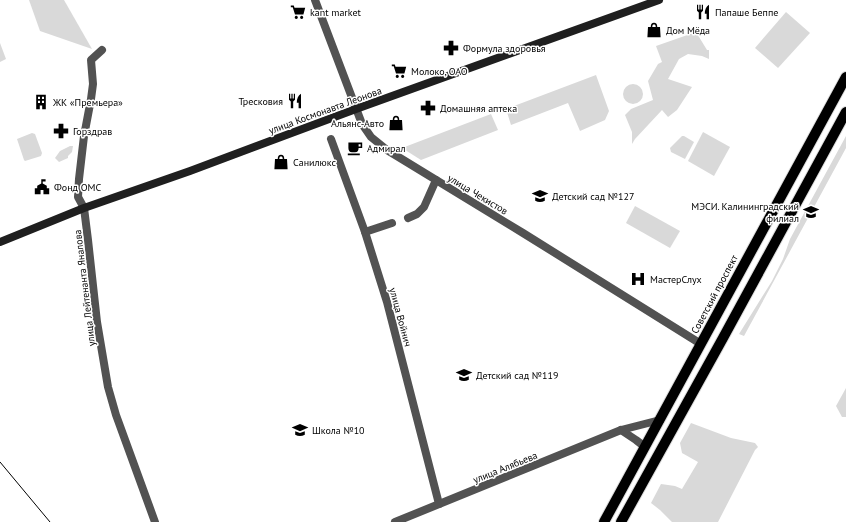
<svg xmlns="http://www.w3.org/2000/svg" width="846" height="522" font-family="'PT Sans',sans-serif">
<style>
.green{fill:#d9d9d9}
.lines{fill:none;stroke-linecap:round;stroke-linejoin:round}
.primary-casing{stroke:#dbdbdb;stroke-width:12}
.minor{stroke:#525252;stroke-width:8}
.tertiary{stroke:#525252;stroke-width:8}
.secondary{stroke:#1f1f1f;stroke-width:8}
.primary{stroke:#000;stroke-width:10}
.tram{stroke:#000;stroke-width:1}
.labels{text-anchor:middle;stroke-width:3;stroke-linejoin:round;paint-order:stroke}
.poi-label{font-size:10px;fill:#000;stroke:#fff;text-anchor:start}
.street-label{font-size:10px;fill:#000;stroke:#fff}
</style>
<rect width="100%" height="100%" fill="#fff"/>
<g class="green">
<path d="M29,0H64L92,49L40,31Z"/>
<path d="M786,12L810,33L778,68L755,48Z"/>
<path d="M696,32L707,50H709V59L702,56L688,54L679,59L668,79L692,87L677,110L668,117L662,110L635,139L632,144V132L625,115L631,109L653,100L648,81L658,64L662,62L656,46Z"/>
<path d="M0,43L6,59L0,62Z"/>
<path d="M596,75L609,111L605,120L580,131L568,103L511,125L506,109Z"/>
<circle cx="633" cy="94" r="10"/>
<path d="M491,114L498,130L421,160L402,148Z"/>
<path d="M703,132L730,147L714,176L688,161Z"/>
<path d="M32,133L35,134L42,153L41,156L25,161L24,160L17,139Z"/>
<path d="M682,136H684L694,142L685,159L671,152L670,148Z"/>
<path d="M846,136V148L744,336L739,334L772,281L783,259L790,239Z"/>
<path d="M70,146H73L72,152L68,156V158L59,162L55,158L60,151Z"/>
<path d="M635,206L680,231L670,248L626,223Z"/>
<path d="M846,388V417H842L836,406Z"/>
<path d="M691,423L731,438L755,443L758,447L755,450L718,522H672L660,510L651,503L661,484L675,486L682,489L698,462L682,453L680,443Z"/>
</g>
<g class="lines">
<g class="primary-casing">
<g id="primary">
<path d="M604,522L846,77"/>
<path d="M621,522L723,338L846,112"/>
</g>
</g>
<g class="minor">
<path d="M331,139L365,232L387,302L439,504"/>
<path d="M84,208L78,197L79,179L84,136L91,99L93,84L91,60L102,50"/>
<path d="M408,218L417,214L424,207L436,180"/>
<path d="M365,232L392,223"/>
</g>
<g class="tertiary">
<path d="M315,0L362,124L371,137L387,150L523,233L701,344"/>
<path d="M84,208L88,240L97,322L108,387L116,415L155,522"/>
<path d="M621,430L636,440L645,447"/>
<path d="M395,522L621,430L660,420"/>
</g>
<path class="secondary" d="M0,242L84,208L190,171L356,109L659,0"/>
<use href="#primary" class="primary"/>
<path class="tram" d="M0,462L50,522"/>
</g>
<defs>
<g id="supermarket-bare" transform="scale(1.2)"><path d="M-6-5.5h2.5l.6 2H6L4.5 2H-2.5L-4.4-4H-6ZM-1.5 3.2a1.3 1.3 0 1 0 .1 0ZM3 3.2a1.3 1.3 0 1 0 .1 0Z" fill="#000" stroke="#fff" stroke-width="2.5" paint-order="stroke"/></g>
<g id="restaurant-bare" transform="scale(1.2)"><path d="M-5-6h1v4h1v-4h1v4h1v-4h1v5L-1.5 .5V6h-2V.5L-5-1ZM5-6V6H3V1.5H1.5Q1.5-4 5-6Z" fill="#000" stroke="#fff" stroke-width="2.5" paint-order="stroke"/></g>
<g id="shop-bare" transform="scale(1.2)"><path d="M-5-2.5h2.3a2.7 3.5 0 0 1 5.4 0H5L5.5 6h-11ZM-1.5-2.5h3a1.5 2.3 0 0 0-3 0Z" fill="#000" stroke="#fff" stroke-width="2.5" paint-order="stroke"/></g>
<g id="pharmacy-bare" transform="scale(1.2)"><path d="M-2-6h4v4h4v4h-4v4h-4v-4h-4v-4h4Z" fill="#000" stroke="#fff" stroke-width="2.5" paint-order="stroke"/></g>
<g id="building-bare" transform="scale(1.2)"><path d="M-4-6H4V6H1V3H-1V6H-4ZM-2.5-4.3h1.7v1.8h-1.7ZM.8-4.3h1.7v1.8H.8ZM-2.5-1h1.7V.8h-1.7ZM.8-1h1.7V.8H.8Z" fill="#000" stroke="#fff" stroke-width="2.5" paint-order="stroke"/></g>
<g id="cafe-bare" transform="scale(1.2)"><path d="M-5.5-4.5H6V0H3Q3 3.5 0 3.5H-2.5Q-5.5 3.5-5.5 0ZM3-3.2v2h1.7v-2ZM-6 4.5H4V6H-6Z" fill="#000" stroke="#fff" stroke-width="2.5" paint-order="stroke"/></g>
<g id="civic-bare" transform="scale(1.2)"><path d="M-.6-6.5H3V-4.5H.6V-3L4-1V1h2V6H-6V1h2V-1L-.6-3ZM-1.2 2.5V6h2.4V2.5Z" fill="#000" stroke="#fff" stroke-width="2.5" paint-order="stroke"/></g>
<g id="school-bare" transform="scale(1.2)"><path d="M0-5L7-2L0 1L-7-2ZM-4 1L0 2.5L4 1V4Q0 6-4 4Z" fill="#000" stroke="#fff" stroke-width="2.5" paint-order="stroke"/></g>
<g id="university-bare" transform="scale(1.2)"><path d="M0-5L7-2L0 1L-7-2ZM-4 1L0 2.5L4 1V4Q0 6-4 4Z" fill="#000" stroke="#fff" stroke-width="2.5" paint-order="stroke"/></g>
<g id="hospital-bare" transform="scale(1.2)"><path d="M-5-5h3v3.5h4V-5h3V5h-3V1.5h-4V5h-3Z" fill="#000" stroke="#fff" stroke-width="2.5" paint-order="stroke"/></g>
</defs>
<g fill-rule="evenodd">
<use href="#supermarket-bare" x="298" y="12"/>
<use href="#restaurant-bare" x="703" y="12"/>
<use href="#shop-bare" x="654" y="30"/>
<use href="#pharmacy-bare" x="451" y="48"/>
<use href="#supermarket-bare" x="399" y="71"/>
<use href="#restaurant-bare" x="295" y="101"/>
<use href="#building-bare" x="41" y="102"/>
<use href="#pharmacy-bare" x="428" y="108"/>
<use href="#shop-bare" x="396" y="123"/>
<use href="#pharmacy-bare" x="61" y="131"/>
<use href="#cafe-bare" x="355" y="148"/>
<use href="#shop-bare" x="281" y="162"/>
<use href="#civic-bare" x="42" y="187"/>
<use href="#school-bare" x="540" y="196"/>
<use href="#university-bare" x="811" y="212"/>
<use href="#hospital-bare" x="638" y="279"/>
<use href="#school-bare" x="464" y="375"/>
<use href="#school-bare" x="300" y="430"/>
</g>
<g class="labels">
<g class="poi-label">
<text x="310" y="16">kant market</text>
<text x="715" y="16">Папаше Беппе</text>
<text x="666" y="34">Дом Мёда</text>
<text x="463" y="52">Формула здоровья</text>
<text x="411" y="75">Молоко, ОАО</text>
<text x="283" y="105" text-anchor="end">Тресковия</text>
<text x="53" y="106">ЖК «Премьера»</text>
<text x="440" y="112">Домашняя аптека</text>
<text x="384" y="127" text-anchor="end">Альянс-Авто</text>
<text x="73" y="135">Горздрав</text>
<text x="367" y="152">Адмирал</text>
<text x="293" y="166">Санилюкс</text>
<text x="54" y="191">Фонд ОМС</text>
<text x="552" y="200">Детский сад №127</text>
<text x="799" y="210" text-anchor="end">МЭСИ. Калининградский<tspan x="799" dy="12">филиал</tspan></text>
<text x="650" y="283">МастерСлух</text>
<text x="476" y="379">Детский сад №119</text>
<text x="312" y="434">Школа №10</text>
</g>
<g class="street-label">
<text transform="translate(325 110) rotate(-20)" y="4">улица Космонавта Леонова</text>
<text transform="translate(478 194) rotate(31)" y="4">улица Чекистов</text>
<text transform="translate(84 288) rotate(-97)" y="4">улица Лейтенанта Яналова</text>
<text transform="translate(714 294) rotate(-62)" y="4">Советский проспект</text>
<text transform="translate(401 317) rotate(75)" y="4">улица Войнич</text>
<text transform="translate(505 467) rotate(-22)" y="4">улица Алябьева</text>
</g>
</g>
</svg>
